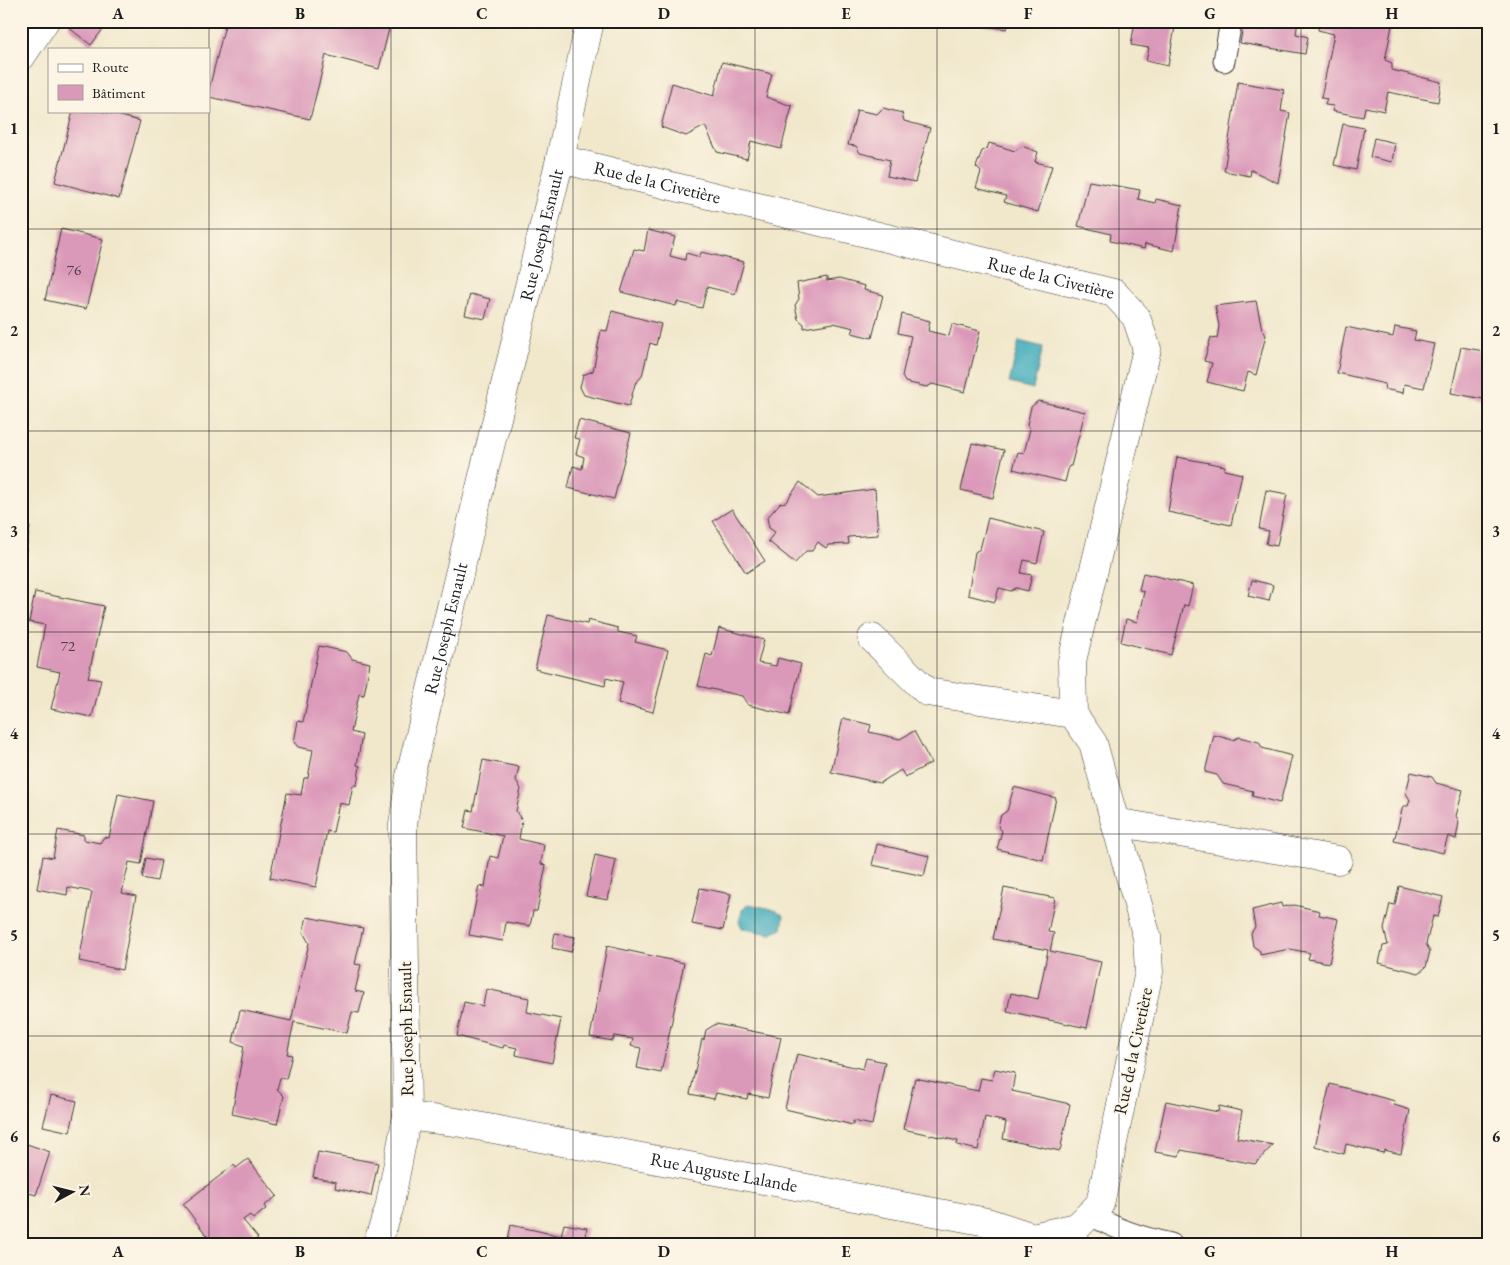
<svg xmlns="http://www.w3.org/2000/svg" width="1510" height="1265" font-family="'EB Garamond',serif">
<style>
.water{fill:#3daabc;stroke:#2c636c}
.building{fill:#db99b9}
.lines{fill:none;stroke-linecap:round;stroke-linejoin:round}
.service-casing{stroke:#3c3b36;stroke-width:23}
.minor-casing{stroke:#3c3b36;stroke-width:29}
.tertiary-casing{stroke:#3c3b36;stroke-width:29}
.service{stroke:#fff;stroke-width:21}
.minor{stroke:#fff;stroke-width:28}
.tertiary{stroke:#fff;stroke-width:28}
.grid{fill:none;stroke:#1c1c1c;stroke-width:1;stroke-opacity:0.55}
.labels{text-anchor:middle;stroke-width:4;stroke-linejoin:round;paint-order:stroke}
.number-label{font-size:15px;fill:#4c3b43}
.street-label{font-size:18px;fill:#1c1c1c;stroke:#fcf5e5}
.neatline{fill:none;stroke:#1c1c1c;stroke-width:2}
.grid-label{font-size:16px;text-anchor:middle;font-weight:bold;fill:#1c1c1c}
</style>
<rect width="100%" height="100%" fill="#fcf5e5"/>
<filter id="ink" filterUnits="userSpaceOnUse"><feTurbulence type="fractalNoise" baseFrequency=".02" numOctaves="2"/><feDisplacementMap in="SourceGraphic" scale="10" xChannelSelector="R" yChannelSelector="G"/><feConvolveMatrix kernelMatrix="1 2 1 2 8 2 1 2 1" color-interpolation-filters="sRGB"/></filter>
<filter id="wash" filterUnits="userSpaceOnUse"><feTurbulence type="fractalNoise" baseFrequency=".0096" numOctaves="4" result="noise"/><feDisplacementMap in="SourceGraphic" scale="20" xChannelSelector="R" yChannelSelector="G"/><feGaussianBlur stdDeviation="1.12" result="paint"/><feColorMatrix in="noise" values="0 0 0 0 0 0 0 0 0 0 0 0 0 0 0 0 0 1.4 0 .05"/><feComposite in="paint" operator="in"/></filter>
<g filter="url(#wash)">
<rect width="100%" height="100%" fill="#f1e8cc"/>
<g class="water">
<path d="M1019,341L1043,347L1033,389L1009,383Z"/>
<path d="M749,904L776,910L784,916L782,929L771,934L743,929L739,922L742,910Z"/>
</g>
<g id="blocks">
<g class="building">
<path d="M72,21H109L91,45L68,27Z"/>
<path d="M226,21H362L389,29L379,69L326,55L310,119L209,97V89Z"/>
<path d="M951,21H1009L1007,29Z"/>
<path d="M1135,21H1176L1168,66L1146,61L1149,48L1131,45Z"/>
<path d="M1244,21H1298L1296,34L1308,37L1305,54L1240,43Z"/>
<path d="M1312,21H1393L1385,60L1392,63V70L1441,82L1438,102L1388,92L1384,111L1365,107L1363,117L1332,111L1334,106L1325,105L1327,99L1321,98L1334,34L1318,30L1319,24Z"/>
<path d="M722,62L772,74L766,97L792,106L781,149L751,141L747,159L717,152L705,126L686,136L661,127L672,83L714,96Z"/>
<path d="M1238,82L1284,90L1281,111L1290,113L1278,183L1251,170L1250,176L1224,171Z"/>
<path d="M883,108L902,113L904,121L930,128L915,182L887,176L890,160L860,153L856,146L848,145L857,110L877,114Z"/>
<path d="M73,111H101L140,121L119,199L55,182Z"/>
<path d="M1343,124L1364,128L1356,170L1334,165Z"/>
<path d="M1374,138L1395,143L1392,162L1370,157Z"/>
<path d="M989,143L1015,151L1022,146L1038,152L1035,162L1052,166L1038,212L1004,202L1006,196L976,188L981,172L976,167L982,151L987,149Z"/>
<path d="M1089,181L1140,190L1138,199L1155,203L1156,199L1182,205L1174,251L1145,244L1144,249L1110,241L1111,234L1078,226Z"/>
<path d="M61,229L103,239L86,309L45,300Z"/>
<path d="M648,230L675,237L670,256L685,260L686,253L700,257L701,252L744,262L735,294L707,287L702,308L677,302L676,306L621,292L634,249L644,251Z"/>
<path d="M827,277V281L839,279L865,286L864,290L883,295L872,338L852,333L854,328L834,323L804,328V324L798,319L795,305L799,299L797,283Z"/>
<path d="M470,294L490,299L485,319L465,315Z"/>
<path d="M1256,301L1262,329L1266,335L1256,375L1248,372L1243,391L1207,382L1212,363L1204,361L1211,337L1217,339L1219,326L1215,306Z"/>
<path d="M612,311L661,324L656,345L650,343L642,376L635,384L629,406L584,395L580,387L583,375L593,371L601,330L607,331Z"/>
<path d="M902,314L930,321L928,331L949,336L952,324L980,331L965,392L932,384L927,387L905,382L902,376L911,336L898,333Z"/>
<path d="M1346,327L1393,337L1395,327L1416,331L1414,340L1434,344L1424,388L1404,384L1403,393L1384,389L1385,384L1337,373Z"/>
<path d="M1461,347L1489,352V400L1451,393Z"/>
<path d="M1038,401L1085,412L1071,466H1069L1065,482L1013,469L1018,452L1024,453L1030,429L1027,425L1031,407Z"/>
<path d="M579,420L631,433L614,499L568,488L573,466L582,469L584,457L576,454L580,439L574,438Z"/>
<path d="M972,443L1004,450L993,498L961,490Z"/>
<path d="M1177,457L1225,466L1224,470L1242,474L1231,525L1168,512Z"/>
<path d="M800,482L818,497L875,489L878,535L848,537L849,544L828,545L826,548L818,542L812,551H806L795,563L768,541L775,532L769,528L767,518L780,503L786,502Z"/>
<path d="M1266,490L1287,494L1277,546L1266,544L1269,531L1259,529Z"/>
<path d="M732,509L765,561L746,573L713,521Z"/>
<path d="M988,518L1044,532L1037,563L1024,560L1021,573L1032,575L1028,591L1016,588L1011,591L999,588L995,602L968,595L975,552L980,549Z"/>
<path d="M21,525L30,527L25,556L21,555Z"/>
<path d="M1143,573L1193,585L1188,606L1184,605L1171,655L1121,642L1126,619L1137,622L1144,592L1139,590Z"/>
<path d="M1252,580L1273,585L1269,601L1248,596Z"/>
<path d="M35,592L104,606L88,678L101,680L92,717L51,709L60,672L37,667L45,625L29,622Z"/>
<path d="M548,615L587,624L588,620L618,628V632L637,636L635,642L668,650L653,712L618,703L623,682L606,678L605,686L535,669Z"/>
<path d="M719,628L764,640L758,663L776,666L778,658L801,664L789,715L748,705L742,696L698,686L706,654L712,656Z"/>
<path d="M319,646L347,652L352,659L370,663L364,695L359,694L351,732L362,735L357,765L360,766L357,785H353L349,805L339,803L333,832L327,831L316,887L270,878L287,793L301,795L304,778H308L313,750L298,747L294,742L298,721L303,722Z"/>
<path d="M843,718L871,725L869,732L900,739L914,731L931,763L905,777L901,770L880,783L831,772Z"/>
<path d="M1214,735L1233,740L1239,737L1259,742L1262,748L1292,756L1280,803L1252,796L1253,791L1223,784L1217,775L1205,772Z"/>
<path d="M483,760L519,767L516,780L521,789L516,811L522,821L519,839L544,845L541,864L546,865L537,911H533L530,926L506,922L503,941L469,935L479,886L485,887L490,856L498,858L503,836L464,828L468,810L473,811Z"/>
<path d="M1411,772L1432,777L1436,783L1463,790L1456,816L1459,822L1456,839L1448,836L1443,853L1394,841L1403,806H1408L1410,800L1406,793Z"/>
<path d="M1014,787L1056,798L1043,860L997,849L1002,831L998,826L1001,815L1007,811Z"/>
<path d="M118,794L153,801L141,864L129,862L122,893L136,896L122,970L79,961L92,892L68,887L67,895L37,889L43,856L53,858L58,830L84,835V840L100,843L104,837L109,838Z"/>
<path d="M877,844L929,856L924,876L872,865Z"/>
<path d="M595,855L616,860L608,900L586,896Z"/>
<path d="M146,858L161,861L157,881L142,878Z"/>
<path d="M1399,886L1443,897L1438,917L1433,916L1426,944L1430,951L1426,967L1419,973L1379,963L1383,946L1388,945L1384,929L1390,904L1395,905Z"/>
<path d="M700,888L731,894L723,930L692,924Z"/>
<path d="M1004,888L1055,898L1048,932L1054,933L1050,951L1101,962L1087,1028L1007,1011L1011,993L1038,999L1048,950L993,939Z"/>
<path d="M1281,903L1282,907L1294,905L1320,911L1319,915L1338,919L1329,963L1308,959L1310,953L1290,949L1260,955V951L1253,946L1251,933L1255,927L1252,910Z"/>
<path d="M307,917L363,928L355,964L361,965L355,991L364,993L359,1013L352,1012L347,1033L294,1022L287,1054L292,1055L286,1079L280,1078L277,1089L284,1096L277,1124L232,1114L244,1046L233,1042L240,1010L291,1021L309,943L303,932Z"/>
<path d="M555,933L575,937L571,952L552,948Z"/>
<path d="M607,946L684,963L661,1073L637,1068L641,1048L631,1046L633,1039L614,1036L613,1041L590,1037Z"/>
<path d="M486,989L529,998L527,1012L561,1019L552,1063L516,1055L517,1048L504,1045L503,1048L457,1036L464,1002L483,1006Z"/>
<path d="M716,1024L781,1037L768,1098L748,1094L747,1099L716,1093L714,1099L690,1094L702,1039L704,1040L706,1030Z"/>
<path d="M797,1054L863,1069L866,1058L885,1062L872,1125L853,1121V1125L785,1109Z"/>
<path d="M995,1069L1015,1073L1012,1091L1070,1104L1060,1151L1003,1139L1006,1122L985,1117L978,1150L957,1145L958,1141L903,1129L915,1078L978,1091L981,1078L992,1080Z"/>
<path d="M1330,1084L1395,1101L1394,1105L1410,1110L1401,1154L1384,1150L1383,1153L1346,1144L1344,1154L1315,1146Z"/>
<path d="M51,1095L77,1101L70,1132L43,1126Z"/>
<path d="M1166,1101L1218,1112L1219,1106L1242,1111L1237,1138L1273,1145L1255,1164L1181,1150L1179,1156L1155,1152Z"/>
<path d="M21,1142L50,1152L36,1195L21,1191Z"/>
<path d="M318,1152L378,1163L371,1196L335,1188L336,1182L313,1177Z"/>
<path d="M248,1159L277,1196L264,1206L266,1209L253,1219L250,1215L243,1220L258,1238L250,1244H213L183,1204L234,1165L236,1168Z"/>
<path d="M564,1224L587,1228L583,1244H507L511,1225L561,1236Z"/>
</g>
</g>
</g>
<g filter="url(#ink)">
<use href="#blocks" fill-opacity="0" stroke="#3c3b36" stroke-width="1"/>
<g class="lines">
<g class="service-casing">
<g id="service">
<path d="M1224,61L1231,21"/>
<path d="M1090,1214C1116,1230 1142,1238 1171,1244"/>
</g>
</g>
<g class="minor-casing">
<g id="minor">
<path id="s1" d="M560,159L1114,293L1136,317L1147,349L1072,661L1073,714L1093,743L1147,937L1149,972L1100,1204L1077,1227L1033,1237"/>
<path d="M872,638L927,692L1073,714"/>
<path d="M1115,822L1338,860"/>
<path id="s2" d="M407,1116L456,1122L987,1222L1033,1237L1032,1244"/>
<path id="s3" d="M377,1244L389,1209L407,1116L403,825L410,776L560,159L590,21"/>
</g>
</g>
<g class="tertiary-casing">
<path id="tertiary" d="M21,57L45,21"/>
</g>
<use href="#service" class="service"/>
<use href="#minor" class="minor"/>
<use href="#tertiary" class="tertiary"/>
</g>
</g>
<path class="grid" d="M209,21V1244M391,21V1244M573,21V1244M755,21V1244M937,21V1244M1119,21V1244M1301,21V1244M21,229H1489M21,431H1489M21,632H1489M21,834H1489M21,1036H1489"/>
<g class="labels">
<g class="number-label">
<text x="74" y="275">76</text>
<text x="68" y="651">72</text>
</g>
<g class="street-label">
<text dy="6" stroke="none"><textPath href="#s1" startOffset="100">Rue de la Civetière</textPath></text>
<text dy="6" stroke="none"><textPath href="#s3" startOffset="1029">Rue Joseph Esnault</textPath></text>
<text dy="6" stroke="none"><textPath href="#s1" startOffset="505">Rue de la Civetière</textPath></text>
<text dy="6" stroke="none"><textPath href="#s3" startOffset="624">Rue Joseph Esnault</textPath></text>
<text transform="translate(406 1029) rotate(-91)" y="6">Rue Joseph Esnault</text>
<text transform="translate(1133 1051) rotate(-78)" y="6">Rue de la Civetière</text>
<text dy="6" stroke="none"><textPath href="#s2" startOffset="322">Rue Auguste Lalande</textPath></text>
</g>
</g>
<rect width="1510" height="1265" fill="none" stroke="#fcf5e5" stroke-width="55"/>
<rect x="48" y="48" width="162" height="65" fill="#fcf5e5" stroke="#a29e95"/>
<rect x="58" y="64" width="25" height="8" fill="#ffffff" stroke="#a29e95"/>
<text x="92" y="72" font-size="15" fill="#1c1c1c">Route</text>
<rect x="58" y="85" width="25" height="15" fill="#db99b9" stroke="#a29e95"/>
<text x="92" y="98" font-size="15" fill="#1c1c1c">Bâtiment</text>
<g transform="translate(72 1192) rotate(83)" stroke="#fcf5e5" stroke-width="4" paint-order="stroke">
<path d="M0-4L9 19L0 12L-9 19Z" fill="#1c1c1c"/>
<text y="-8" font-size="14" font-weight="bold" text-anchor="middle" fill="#1c1c1c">N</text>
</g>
<rect x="28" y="28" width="1454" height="1210" class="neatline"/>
<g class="grid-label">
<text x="118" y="19">A</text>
<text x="300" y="19">B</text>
<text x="482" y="19">C</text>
<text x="664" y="19">D</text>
<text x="846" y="19">E</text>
<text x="1028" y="19">F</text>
<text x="1210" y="19">G</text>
<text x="1392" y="19">H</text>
<text x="14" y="134">1</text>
<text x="1496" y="134">1</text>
<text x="14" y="336">2</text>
<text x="1496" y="336">2</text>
<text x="14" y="537">3</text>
<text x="1496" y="537">3</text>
<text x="14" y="739">4</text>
<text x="1496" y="739">4</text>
<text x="14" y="941">5</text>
<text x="1496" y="941">5</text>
<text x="14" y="1142">6</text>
<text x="1496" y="1142">6</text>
<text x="118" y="1257">A</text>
<text x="300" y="1257">B</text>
<text x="482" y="1257">C</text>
<text x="664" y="1257">D</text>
<text x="846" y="1257">E</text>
<text x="1028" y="1257">F</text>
<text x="1210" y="1257">G</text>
<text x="1392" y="1257">H</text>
</g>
</svg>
